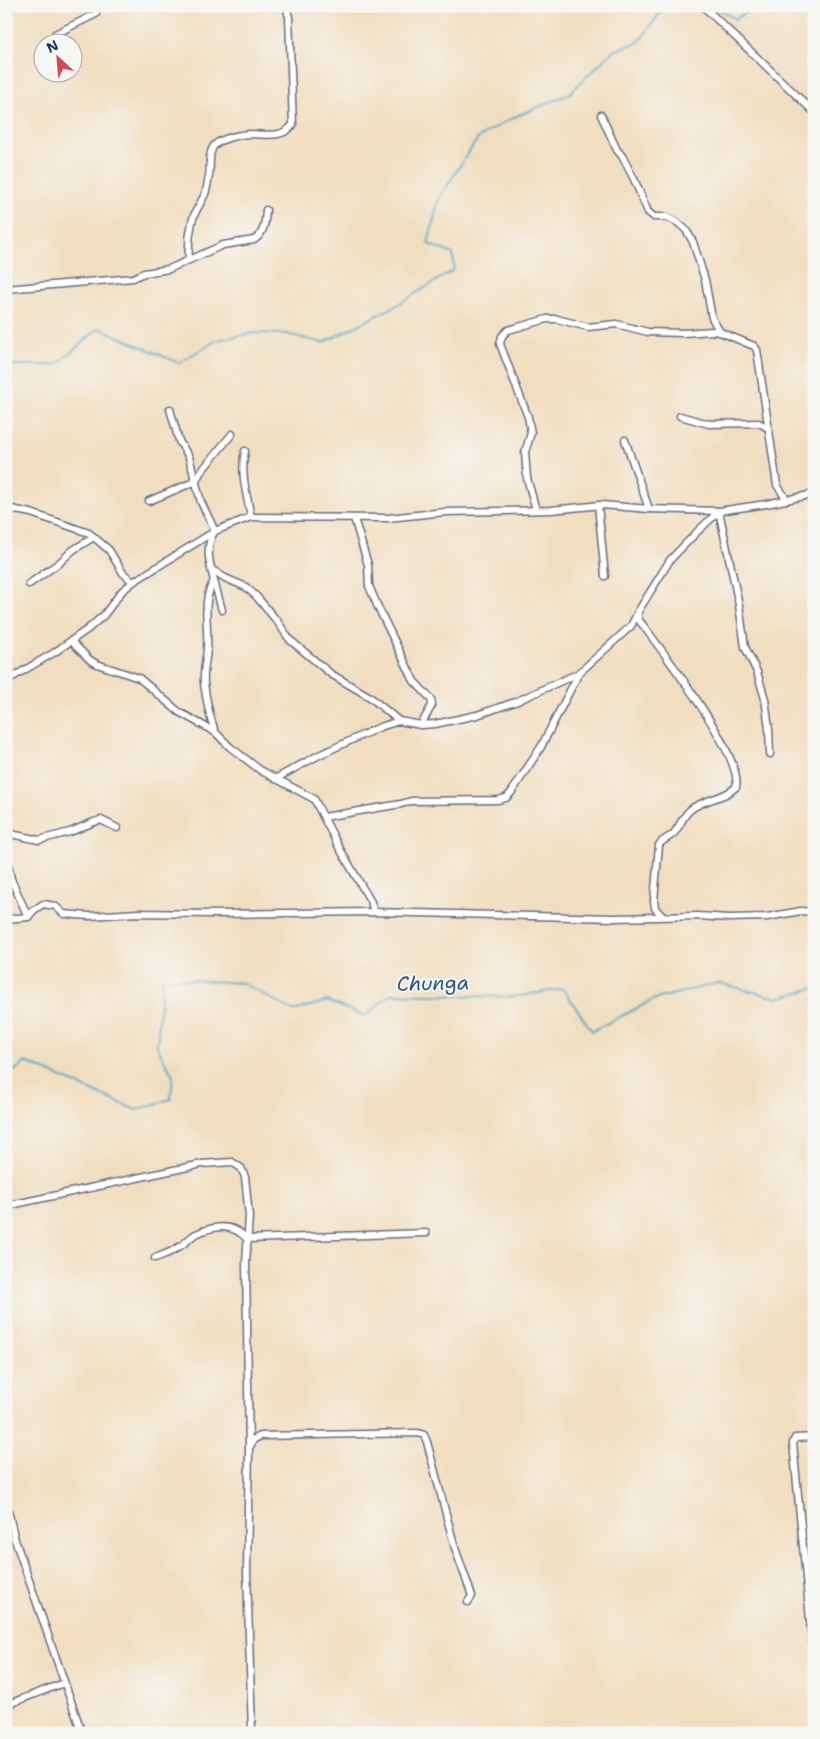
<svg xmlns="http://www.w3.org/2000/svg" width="820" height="1739" font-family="'Shantell Sans',sans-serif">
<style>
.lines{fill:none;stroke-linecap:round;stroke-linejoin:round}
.stream{stroke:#48a6c7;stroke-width:2}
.minor-casing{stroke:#666c80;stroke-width:9}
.minor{stroke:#fff;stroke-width:6}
.labels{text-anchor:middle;stroke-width:4;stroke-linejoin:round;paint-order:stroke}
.water-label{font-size:20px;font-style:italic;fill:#2b5983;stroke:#f6f6f2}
</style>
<rect width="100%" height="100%" fill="#f6f6f2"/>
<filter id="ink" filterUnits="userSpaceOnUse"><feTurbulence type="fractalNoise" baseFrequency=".02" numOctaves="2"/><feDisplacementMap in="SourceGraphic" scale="10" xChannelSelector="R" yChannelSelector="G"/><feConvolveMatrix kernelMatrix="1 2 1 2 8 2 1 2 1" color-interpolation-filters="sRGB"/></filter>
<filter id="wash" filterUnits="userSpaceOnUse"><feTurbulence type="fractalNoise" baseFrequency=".0096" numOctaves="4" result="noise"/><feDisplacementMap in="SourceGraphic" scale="20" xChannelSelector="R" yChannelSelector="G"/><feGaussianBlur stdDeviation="1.12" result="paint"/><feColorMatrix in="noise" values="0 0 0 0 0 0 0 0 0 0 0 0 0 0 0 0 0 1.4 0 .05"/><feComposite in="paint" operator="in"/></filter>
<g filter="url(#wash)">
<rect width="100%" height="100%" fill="#f1debf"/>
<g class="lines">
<g class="stream">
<path d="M713,6L735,19L756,6"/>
<path d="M6,365H56L99,328L179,363L217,340L254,333L287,334L323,343L397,305L454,270L453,254L428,244L439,198L478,138L510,119L569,94L613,51L639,42L665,6"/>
<path d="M6,1077L26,1062L136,1110L171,1099L173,1076L157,1047L162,978L243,983L293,1011L327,1001L365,1016L391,994L512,997L563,989L592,1031L655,999L718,983L778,998L814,988"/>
</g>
</g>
</g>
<g filter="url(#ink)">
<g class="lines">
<g class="minor-casing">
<g id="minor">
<path d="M703,6L814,112"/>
<path d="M55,34L96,14V6"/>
<path d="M601,115L617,150L622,156L634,179L648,212L654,217H667L677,222L686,230L693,242L705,280L712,318L720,332"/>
<path d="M189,260C188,247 189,235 192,222C194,212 201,203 205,194C207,189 208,181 209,176C211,165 207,150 217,143C225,138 241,134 250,134C266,134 281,139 293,125L289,17L286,6"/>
<path d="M6,289L133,278L144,273L169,269L223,245L254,240C265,233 265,221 266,210"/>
<path d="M170,409L179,441L189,457L201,502L215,531C204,546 210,565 214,581C201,601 209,627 207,649C206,660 203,672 204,683C206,699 210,717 215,732"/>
<path d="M680,416L709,424L759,423L768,428"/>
<path d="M625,440L649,509"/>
<path d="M245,451C240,474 247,495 251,517"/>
<path d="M149,501L196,481L200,473L232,434"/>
<path d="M598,505L605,576"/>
<path d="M6,508L31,513L89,533L109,550L123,573L133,582"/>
<path d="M536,510L527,478L525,452L531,433L528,417L500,344L502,336L508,330L547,319H557L588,327L616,324L648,332L683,333L713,331L720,332L754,346L757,350L777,485L787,500"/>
<path d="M719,511L739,605L745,647L757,672L765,699L769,729L770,754"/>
<path d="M354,518L368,565L369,586L377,605L414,681L431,699L432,705L421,725"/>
<path d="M211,569L225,578L246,587L256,596L277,621L290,640L331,674L370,697L399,721"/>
<path d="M214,581L222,610"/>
<path d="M29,584L59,563L73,550L94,537"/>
<path d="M638,614L639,620C660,648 744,756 736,787C724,799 703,799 690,810C683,816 680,826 674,833C670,838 662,839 659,845L654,901L655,908L662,916"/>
<path d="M71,641L90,660L97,664L139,678L179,712L215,732L230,747L260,770L314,799L340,849L371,902L374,912"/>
<path d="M6,681L55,652L88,629L104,615L122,591L133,582L215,531L251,517L388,518L445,512L551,510L602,505L649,509L719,511L766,504L814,494"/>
<path d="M275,779L319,755L380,727L399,721L421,725L435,724L477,715L515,702L579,673"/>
<path d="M324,817L401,804L411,801L498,800L506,798L511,793L541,747L579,673L631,626L639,610L670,560L697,532L719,511"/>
<path d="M6,833L39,840L70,832L94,822L101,820L117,828"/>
<path d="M6,855L11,879L28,917"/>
<path d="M6,919L28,917L34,910L43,904L55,906L64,914L89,916L138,913L212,914L374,912L615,918L698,916L729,918L767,917L801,911L814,912"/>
<path d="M6,1206L202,1164L232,1162L241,1168L245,1177L249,1216L246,1263L249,1449L247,1571L252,1733"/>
<path d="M155,1258C163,1255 173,1252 180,1246C186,1243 190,1237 196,1234C215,1225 233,1223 247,1239L426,1233"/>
<path d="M814,1437L795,1438L793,1443L814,1661"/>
<path d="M249,1448L254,1439L261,1436L418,1433L424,1435L427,1442L455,1548L472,1596L468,1602"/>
<path d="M6,1502L15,1540L82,1733"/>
<path d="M6,1705L64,1683"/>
</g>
</g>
<use href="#minor" class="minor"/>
</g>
</g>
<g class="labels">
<g class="water-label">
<text transform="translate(433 983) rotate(-1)" y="7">Chunga</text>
</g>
</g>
<rect width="820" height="1739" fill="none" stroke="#f6f6f2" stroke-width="25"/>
<g transform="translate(58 58) rotate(334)"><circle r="24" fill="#f6f6f2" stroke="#9ea6b7"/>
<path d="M0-4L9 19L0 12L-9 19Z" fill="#d1495b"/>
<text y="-8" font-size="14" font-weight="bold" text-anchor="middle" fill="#1b2f5e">N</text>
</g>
</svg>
